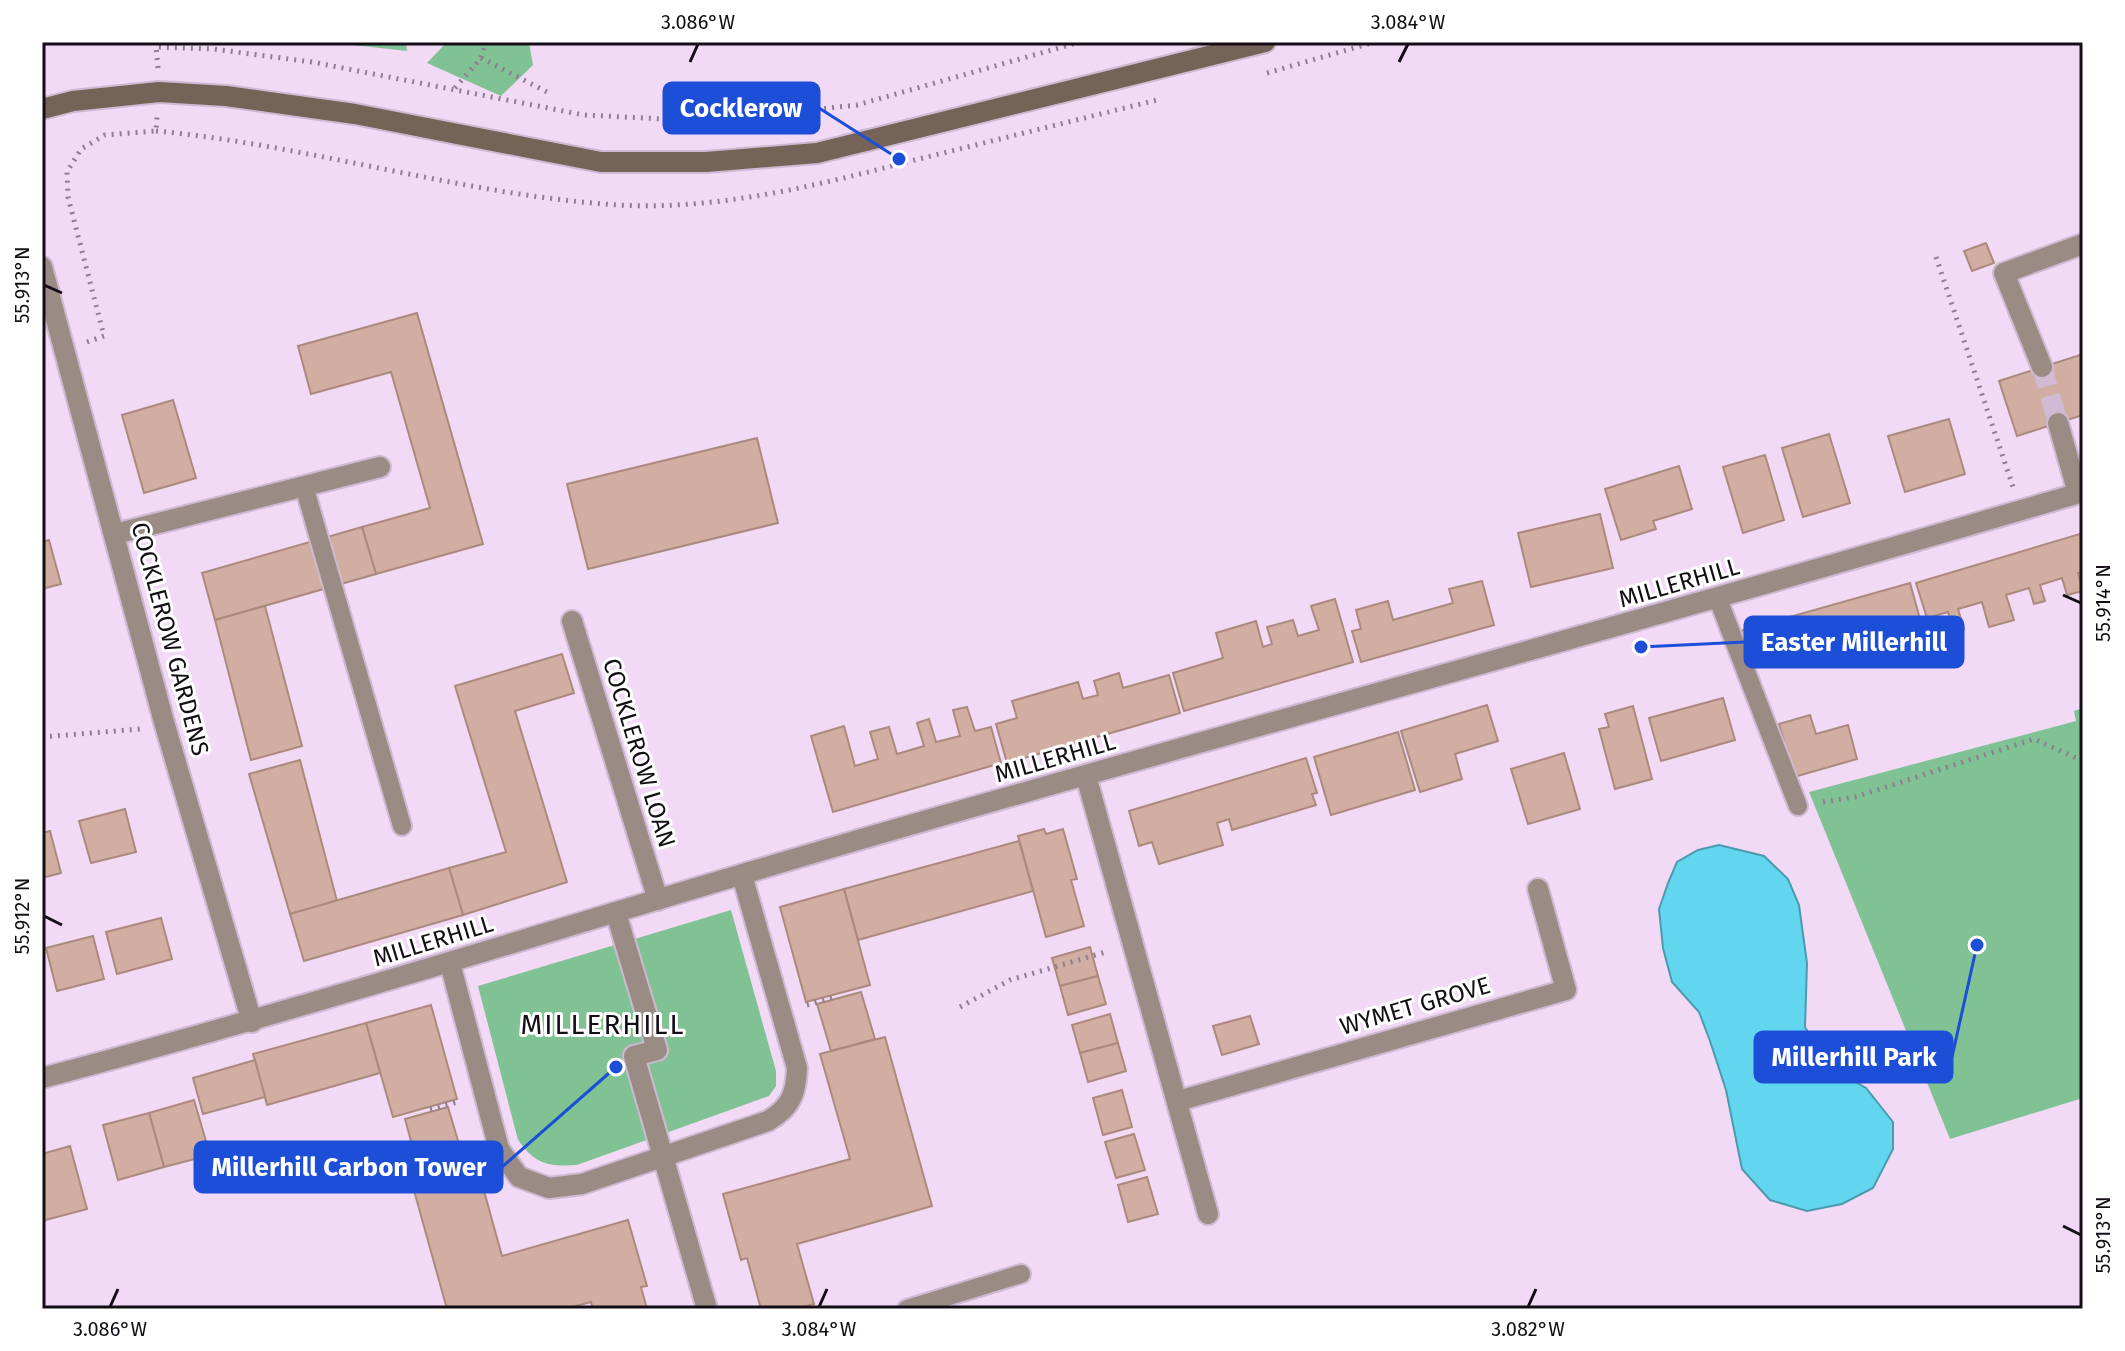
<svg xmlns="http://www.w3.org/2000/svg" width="2125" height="1351" font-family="'Fira Sans',sans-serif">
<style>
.green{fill:#81c294}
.water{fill:#63d6ef;stroke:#4b9aae;stroke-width:2}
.building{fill:#d1aea1;stroke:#ab8a7d;stroke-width:2}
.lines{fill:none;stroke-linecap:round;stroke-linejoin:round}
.street-tunnel{stroke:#d1bbd4;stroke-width:20;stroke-dasharray:20 10;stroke-linecap:butt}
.lane-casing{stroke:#ceb9d2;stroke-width:22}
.street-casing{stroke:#ceb9d2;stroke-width:24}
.secondary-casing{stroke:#ceb9d2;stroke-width:24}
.path{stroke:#8e7e91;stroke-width:5;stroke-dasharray:2 6;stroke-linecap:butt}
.lane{stroke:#9a8c85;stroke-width:18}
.street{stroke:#9a8c85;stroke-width:20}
.secondary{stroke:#766358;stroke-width:20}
.ticks{fill:none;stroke:#140d16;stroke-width:3}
.labels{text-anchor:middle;stroke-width:6;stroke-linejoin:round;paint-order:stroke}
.street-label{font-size:24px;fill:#140d16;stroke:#fff}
.quarter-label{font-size:28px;letter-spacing:2px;fill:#140d16;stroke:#fff}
.leader{fill:none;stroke:#1d4ed8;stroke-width:3}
.callout-dot{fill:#1d4ed8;stroke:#fff;stroke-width:3}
.callout{fill:#1d4ed8;stroke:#1d4ed8;stroke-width:3}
.callout-label{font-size:26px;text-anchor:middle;font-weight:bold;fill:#fff}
.neatline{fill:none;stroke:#140d16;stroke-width:3}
.ticks-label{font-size:20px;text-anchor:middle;fill:#140d16}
</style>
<rect width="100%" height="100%" fill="#f2daf6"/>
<g class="green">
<path d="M326,42H406L407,51Z"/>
<path d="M447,42H529L533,65L501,96L427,63Z"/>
<path d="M2083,708V1098L1950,1139L1809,792L2076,721L2074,711Z"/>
<path d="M731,910L776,1071V1086L769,1096L577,1165C548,1167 535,1164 518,1140L478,986Z"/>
</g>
<path class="water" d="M1719,845L1764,856L1788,879L1799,905L1807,963L1805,1027L1828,1066L1866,1088L1893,1122V1149L1873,1188L1842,1204L1807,1211L1770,1200L1742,1169L1726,1090L1710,1041L1699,1012L1672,982L1663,948L1659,909L1668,883L1677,862L1698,850Z"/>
<g class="building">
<path d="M1986,243L1994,263L1972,271L1964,251Z"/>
<path d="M417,313L483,544L376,574L362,527L430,508L391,372L311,394L298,346Z"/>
<path d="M2083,354V415L2017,436L1999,381Z"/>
<path d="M173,400L196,478L144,493L122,415Z"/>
<path d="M1949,419L1965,474L1905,492L1888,436Z"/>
<path d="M1829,434L1850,503L1803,517L1782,448Z"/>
<path d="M757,438L778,523L588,569L567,484Z"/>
<path d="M1765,455L1784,520L1743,533L1723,467Z"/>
<path d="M1679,466L1692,509L1653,521L1656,529L1621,540L1605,489Z"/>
<path d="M1600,514L1613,568L1531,587L1518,533Z"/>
<path d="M362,527L376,574L215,620L202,573Z"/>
<path d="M2083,533V572L2078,573L2083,591L2067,595L2062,578L2040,585L2045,601L2034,604L2029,588L2006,595L2014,620L1989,627L1982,602L1958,609L1964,629L1954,631L1948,612L1927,618L1916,583Z"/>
<path d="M49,540L61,584L42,589V542Z"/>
<path d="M1482,581L1494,625L1361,662L1352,631L1361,629L1356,610L1388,601L1393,620L1453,603L1449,589Z"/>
<path d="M1910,583L1920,619L1907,622L1914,645L1885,653L1878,630L1750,666L1740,631Z"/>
<path d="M1335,599L1353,662L1184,711L1173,673L1223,658L1216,633L1256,621L1263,647L1272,644L1267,627L1293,620L1298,636L1319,630L1311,606Z"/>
<path d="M265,606L302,746L251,760L215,620Z"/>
<path d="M562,654L574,693L515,711L567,882L463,915L449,868L506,852L455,686Z"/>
<path d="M1119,673L1123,688L1169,675L1180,713L1007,763L996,724L1017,718L1012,701L1078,682L1083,699L1098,695L1094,681Z"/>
<path d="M1723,698L1735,740L1661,761L1649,718Z"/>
<path d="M1487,705L1498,741L1455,754L1462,779L1420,792L1401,731Z"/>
<path d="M1633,706L1652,779L1615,789L1599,729L1609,727L1605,714Z"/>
<path d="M967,707L975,731L991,727L1001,763L833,812L811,736L844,726L855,766L878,759L870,732L889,727L897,754L924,746L917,723L929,719L936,742L960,736L953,710Z"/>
<path d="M1810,715L1816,734L1848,725L1857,759L1794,777L1779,724Z"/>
<path d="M1398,732L1415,790L1331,815L1314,757Z"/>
<path d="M1564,753L1580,809L1528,824L1511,769Z"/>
<path d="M1306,758L1317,793L1312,794L1316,805L1232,830L1229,819L1217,823L1223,845L1159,864L1152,842L1139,846L1129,811Z"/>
<path d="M300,760L337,901L290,914L249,774Z"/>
<path d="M125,809L136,852L91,863L79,821Z"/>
<path d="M1044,829L1046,834L1063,829L1077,879L1071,880L1084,926L1046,937L1018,836Z"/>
<path d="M50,831L61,873L42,878V833Z"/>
<path d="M1019,841L1033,891L858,940L844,889Z"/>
<path d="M449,868L463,915L304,961L290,914Z"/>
<path d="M844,889L870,985L806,1002L780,907Z"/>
<path d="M161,918L172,959L117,974L106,932Z"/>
<path d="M93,936L104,979L57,991L46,948Z"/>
<path d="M1090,947L1098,976L1060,986L1052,958Z"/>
<path d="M1098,976L1106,1004L1068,1015L1060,986Z"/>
<path d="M861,992L875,1039L831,1051L817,1004Z"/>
<path d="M431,1005L457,1099L393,1117L366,1023Z"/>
<path d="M1110,1014L1118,1043L1080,1053L1072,1025Z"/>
<path d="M1250,1016L1259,1044L1222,1055L1213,1026Z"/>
<path d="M366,1023L380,1073L267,1105L253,1054Z"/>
<path d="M885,1037L932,1206L797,1244L814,1304L795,1309H761L747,1258L741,1260L723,1194L850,1159L820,1054Z"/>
<path d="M1118,1043L1126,1071L1088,1082L1080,1053Z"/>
<path d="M255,1060L265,1097L203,1114L193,1078Z"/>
<path d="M1122,1090L1132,1127L1103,1135L1093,1098Z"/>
<path d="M194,1100L210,1155L164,1167L149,1113Z"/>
<path d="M448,1107L462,1154L418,1167L405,1119Z"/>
<path d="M149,1113L164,1167L118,1180L103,1125Z"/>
<path d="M1134,1134L1145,1170L1116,1178L1105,1142Z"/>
<path d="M70,1146L87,1209L42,1221V1154Z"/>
<path d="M473,1151L502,1256L628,1220L647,1286L641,1287L647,1309H593L591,1302L564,1309H447L408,1169Z"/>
<path d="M1147,1177L1158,1214L1128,1222L1118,1185Z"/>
</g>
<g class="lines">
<path class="street-tunnel" d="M2042,367L2058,423"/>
<g class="lane-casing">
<g id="lane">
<path d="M304,486L402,826"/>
<path d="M1718,599L1798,806"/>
<path d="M907,1309L1021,1274"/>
</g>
</g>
<g class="street-casing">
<g id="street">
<path d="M42,267L164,722L252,1022"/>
<path d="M2042,367L2004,273L2083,244"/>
<path d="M2058,423L2078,493"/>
<path d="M115,534L380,467"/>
<path d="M572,621L658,900"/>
<path d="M1086,776L1208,1214"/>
<path d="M616,913L657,1050L634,1056L707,1309"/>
<path d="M450,963L499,1149L519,1177L549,1188L582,1184L768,1121C791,1107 796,1094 797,1068L742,875"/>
<path d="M42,1078C310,1007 575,923 841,845C1254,725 1670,614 2083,492"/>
<path d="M1178,1101L1566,990L1538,889"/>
</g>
</g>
<g class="secondary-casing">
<path id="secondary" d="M42,109L73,101L159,92L226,96L355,114L601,162H706L817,153L1265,42"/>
</g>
<g class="path">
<path d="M481,58L549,93"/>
<path d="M158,68L156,47L213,49L312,62L584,115L704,121L857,105L1080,42"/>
<path d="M1267,73L1375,42"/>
<path d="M455,88L481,58L486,42"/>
<path d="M156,131C307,145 453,192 604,204C709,213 815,186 915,160C996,140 1076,120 1157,100"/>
<path d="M1936,257L2013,487"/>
<path d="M87,342L104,336L68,197L67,172L81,149L105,135L156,131L157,117"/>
<path d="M42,737L140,729"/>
<path d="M1823,802L1855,797L2034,739L2083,761"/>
<path d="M807,1005L835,997"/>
<path d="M960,1007L1010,980L1109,951"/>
<path d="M430,1109L458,1102"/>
</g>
<use href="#lane" class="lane"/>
<use href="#street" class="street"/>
<use href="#secondary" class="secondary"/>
</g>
<path class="ticks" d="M690,62L698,44M1399,62L1408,44M44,285L62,293M2063,595L2081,603M44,916L62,925M2063,1226L2081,1235M110,1307L118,1289M819,1307L827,1289M1528,1307L1536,1289"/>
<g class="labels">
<g class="street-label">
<text transform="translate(1679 583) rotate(-16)" y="8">MILLERHILL</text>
<text transform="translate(170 639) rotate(75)" y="8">COCKLEROW GARDENS</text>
<text transform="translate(639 753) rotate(73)" y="8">COCKLEROW LOAN</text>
<text transform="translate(1055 758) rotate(-16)" y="8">MILLERHILL</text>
<text transform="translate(433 941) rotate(-17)" y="8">MILLERHILL</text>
<text transform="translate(1415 1006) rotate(-16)" y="8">WYMET GROVE</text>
</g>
<g class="quarter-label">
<text x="603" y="1034">MILLERHILL</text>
</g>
</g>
<path class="leader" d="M899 159L819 108M1641 647L1745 642M1977 945L1952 1057M616 1067L502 1167"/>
<g class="callout-dot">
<circle cx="899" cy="159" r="8"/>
<circle cx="1641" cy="647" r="8"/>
<circle cx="1977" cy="945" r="8"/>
<circle cx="616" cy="1067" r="8"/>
</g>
<g class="callout">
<rect x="664" y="83" width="155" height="50" rx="8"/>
<rect x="1745" y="617" width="218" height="50" rx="8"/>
<rect x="1755" y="1032" width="197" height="50" rx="8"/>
<rect x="195" y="1142" width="307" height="50" rx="8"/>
</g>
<g class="callout-label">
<text x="741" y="117">Cocklerow</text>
<text x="1854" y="651">Easter Millerhill</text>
<text x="1854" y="1066">Millerhill Park</text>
<text x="349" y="1176">Millerhill Carbon Tower</text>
</g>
<rect width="2125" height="1351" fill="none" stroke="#ffffff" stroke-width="88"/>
<rect x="44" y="44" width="2037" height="1263" class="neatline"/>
<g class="ticks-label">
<text x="698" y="29">3.086°W</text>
<text x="1408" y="29">3.084°W</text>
<text transform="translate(22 285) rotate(-90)" y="7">55.913°N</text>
<text transform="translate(2103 603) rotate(-90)" y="7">55.914°N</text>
<text transform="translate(22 916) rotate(-90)" y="7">55.912°N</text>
<text transform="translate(2103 1235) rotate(-90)" y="7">55.913°N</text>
<text x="110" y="1336">3.086°W</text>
<text x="819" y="1336">3.084°W</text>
<text x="1528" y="1336">3.082°W</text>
</g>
</svg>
